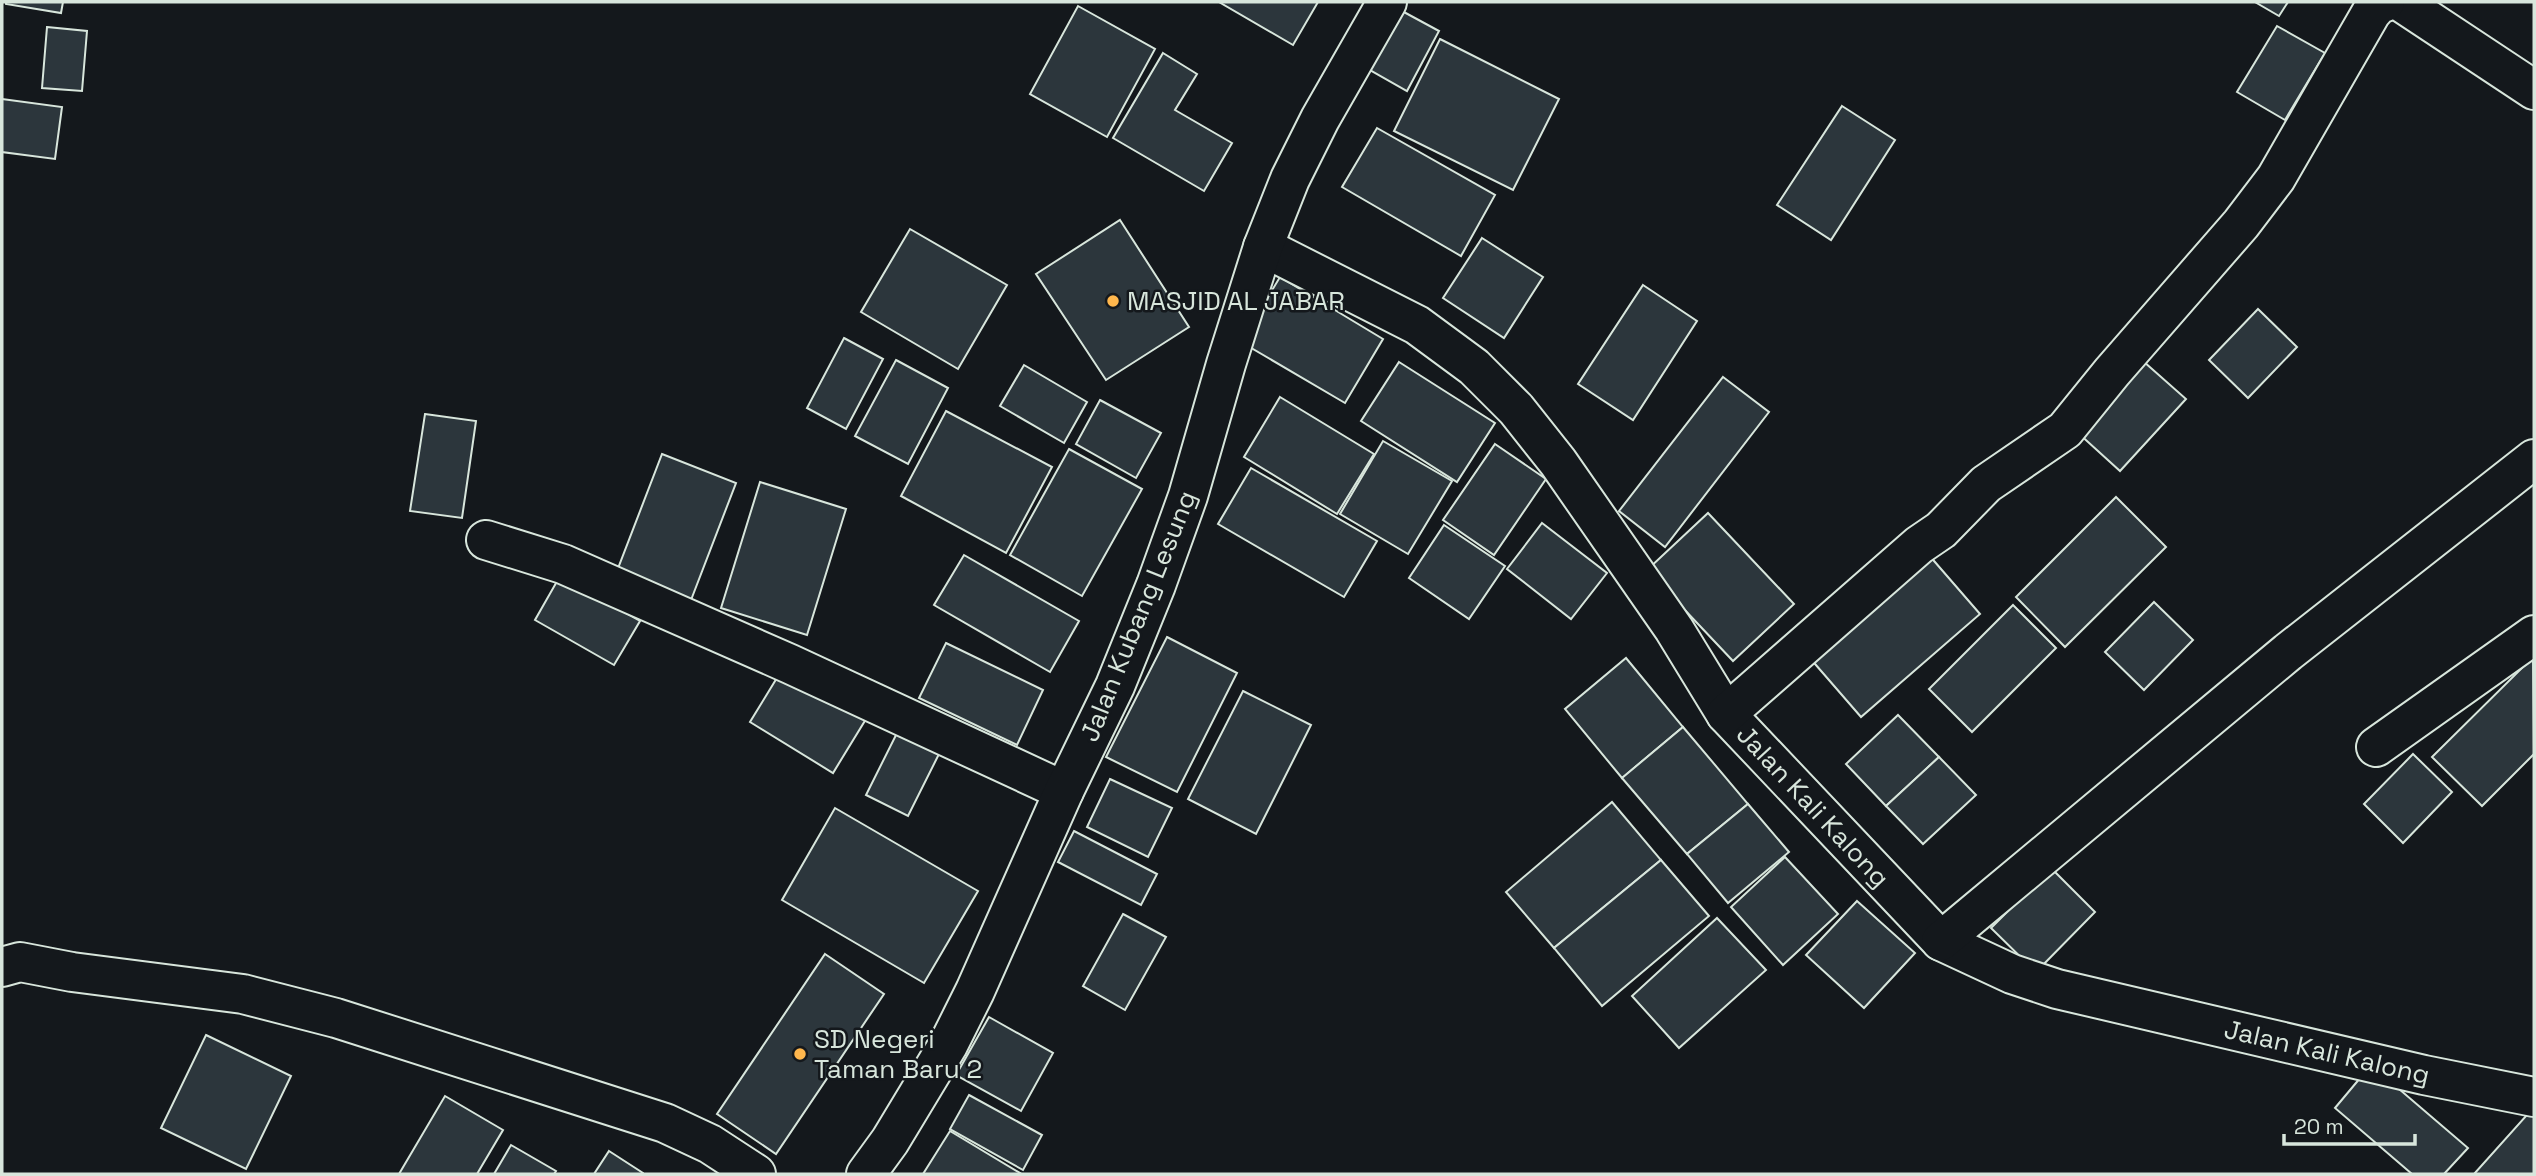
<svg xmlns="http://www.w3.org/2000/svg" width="2536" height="1176" font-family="'Space Grotesk',sans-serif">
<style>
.building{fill:#2c363c;stroke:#d8e6dc;stroke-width:2}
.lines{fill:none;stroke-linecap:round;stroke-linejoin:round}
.minor-casing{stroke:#d8e6dc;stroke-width:42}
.minor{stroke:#14181c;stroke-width:38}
.poi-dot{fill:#ffb74d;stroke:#14181c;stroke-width:2.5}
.labels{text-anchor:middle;stroke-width:5;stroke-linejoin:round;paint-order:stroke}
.poi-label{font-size:26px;fill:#d8e6dc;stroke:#14181c;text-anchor:start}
.street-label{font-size:26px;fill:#d8e6dc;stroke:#14181c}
</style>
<rect width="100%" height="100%" fill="#14181c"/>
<g class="building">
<path d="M6,2H63L61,13L6,4Z"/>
<path d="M1219,2H1318L1293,45Z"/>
<path d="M2255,2H2288L2279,16Z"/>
<path d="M1078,6L1155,49L1107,137L1030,94Z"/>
<path d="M1402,11L1439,31L1407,91L1370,70Z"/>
<path d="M2277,26L2325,53L2285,120L2237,92Z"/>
<path d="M47,27L87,31L82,91L42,88Z"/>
<path d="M1440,39L1559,99L1513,190L1394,131Z"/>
<path d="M1163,53L1197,74L1175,110L1232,143L1204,191L1113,138Z"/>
<path d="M2,99L62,107L55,159L2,152Z"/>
<path d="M1842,106L1895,140L1831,240L1777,205Z"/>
<path d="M1377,128L1495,195L1461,256L1342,187Z"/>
<path d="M1120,220L1189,327L1106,380L1036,274Z"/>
<path d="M910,229L1007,285L958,369L861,312Z"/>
<path d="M1482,238L1543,277L1504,338L1443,298Z"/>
<path d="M1280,277L1383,339L1345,403L1241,342Z"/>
<path d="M1643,285L1697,321L1633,420L1578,384Z"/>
<path d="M2258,309L2297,347L2248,398L2209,360Z"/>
<path d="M844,338L883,359L846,429L807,408Z"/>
<path d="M896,360L948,388L908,464L855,436Z"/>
<path d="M2143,361L2186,399L2120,471L2077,432Z"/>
<path d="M1399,362L1495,423L1457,482L1361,421Z"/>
<path d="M1024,365L1087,402L1064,443L1000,406Z"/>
<path d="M1723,377L1769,412L1665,547L1619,511Z"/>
<path d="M1280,397L1374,454L1337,514L1244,457Z"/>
<path d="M1100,400L1161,433L1136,478L1076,444Z"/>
<path d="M946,411L1052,467L1006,553L901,496Z"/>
<path d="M425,414L476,421L462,518L410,511Z"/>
<path d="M1383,441L1452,481L1408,554L1340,514Z"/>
<path d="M1495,444L1546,479L1494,555L1443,520Z"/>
<path d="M1069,449L1142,489L1082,596L1010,555Z"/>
<path d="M662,454L736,483L691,600L617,571Z"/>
<path d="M1251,468L1377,541L1344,597L1218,524Z"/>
<path d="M760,482L846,509L807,635L721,608Z"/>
<path d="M2116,497L2166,547L2065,647L2016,597Z"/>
<path d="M1708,513L1794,604L1733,661L1647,570Z"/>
<path d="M1542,523L1607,573L1571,619L1507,569Z"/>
<path d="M1444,525L1505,566L1469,619L1409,578Z"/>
<path d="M1928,554L1980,614L1861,717L1809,657Z"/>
<path d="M964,555L1079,621L1050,672L934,605Z"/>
<path d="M560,576L640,621L614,665L535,620Z"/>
<path d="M2154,602L2193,640L2144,690L2105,652Z"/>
<path d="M2013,605L2056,648L1972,732L1929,689Z"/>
<path d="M1167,637L1237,673L1177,792L1106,757Z"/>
<path d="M946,643L1043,690L1017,745L919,698Z"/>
<path d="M2533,657L2534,754L2482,806L2432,757Z"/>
<path d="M1626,658L1683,727L1622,778L1565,709Z"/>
<path d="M783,668L866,719L833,773L750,722Z"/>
<path d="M1243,691L1311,725L1256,834L1188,799Z"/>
<path d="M1898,715L1939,757L1886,806L1846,764Z"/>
<path d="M901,725L943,746L908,816L866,795Z"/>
<path d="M1683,727L1748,804L1687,854L1622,778Z"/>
<path d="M2413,754L2452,792L2403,843L2364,804Z"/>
<path d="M1939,757L1976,795L1923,844L1886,806Z"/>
<path d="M1110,779L1172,808L1148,857L1087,827Z"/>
<path d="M1612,802L1661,860L1554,948L1506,892Z"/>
<path d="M1748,804L1789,852L1728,903L1687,854Z"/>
<path d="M835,808L978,891L924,983L782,900Z"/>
<path d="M1074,831L1157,874L1141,905L1058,862Z"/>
<path d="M1785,857L1838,914L1783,965L1731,907Z"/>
<path d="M1661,860L1709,916L1602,1006L1554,948Z"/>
<path d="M2051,868L2095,912L2036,972L1991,928Z"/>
<path d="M1857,901L1915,953L1864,1008L1806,955Z"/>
<path d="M1123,914L1166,937L1125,1010L1083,986Z"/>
<path d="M1717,918L1766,970L1679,1048L1632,996Z"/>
<path d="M825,954L884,994L776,1154L717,1114Z"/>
<path d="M989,1017L1053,1053L1021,1111L956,1075Z"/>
<path d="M206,1035L291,1076L246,1169L161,1128Z"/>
<path d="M2371,1065L2468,1148L2444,1174H2412L2335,1108Z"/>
<path d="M969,1095L1042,1135L1023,1170L950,1129Z"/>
<path d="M445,1096L503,1130L477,1174H399Z"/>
<path d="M2534,1107V1174H2474Z"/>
<path d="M950,1131L1020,1173L1019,1174H923Z"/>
<path d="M511,1145L556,1171L554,1174H494Z"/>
<path d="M609,1151L643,1173V1174H594Z"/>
</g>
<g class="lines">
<g class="minor-casing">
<g id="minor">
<path d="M2401,2L2534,90"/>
<path d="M1263,247L1417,325L1474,367L1516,409L1558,462L1674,629L1726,714L1941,941L2012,974L2057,989L2424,1075L2534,1097"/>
<path d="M486,540L563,564L790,664L1064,791"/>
<path d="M1726,714L1919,545L1941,530L1986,484L2065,430L2112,372L2241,224L2276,178L2371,13L2378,5L2385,2"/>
<path d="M2376,747L2534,635"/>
<path d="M1941,941L2288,652L2534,459"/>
<path d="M2,967L20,962L72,972L243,994L336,1018L665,1123L710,1144L756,1174"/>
<path d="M866,1174L890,1141L948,1045L975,991L1064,791L1115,686L1156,585L1188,496L1226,364L1263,247L1290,179L1320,119L1387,2"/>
</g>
</g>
<use href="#minor" class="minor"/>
</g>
<g class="poi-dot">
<circle cx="1113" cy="301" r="7"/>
<circle cx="800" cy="1054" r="7"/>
</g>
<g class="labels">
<g class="poi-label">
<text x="1127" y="310">MASJID AL JABAR</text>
<text x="814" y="1048">SD Negeri<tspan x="814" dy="30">Taman Baru 2</tspan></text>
</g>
<g class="street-label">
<text transform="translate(1138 616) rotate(-68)" y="9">Jalan Kubang Lesung</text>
<text transform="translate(1813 806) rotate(47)" y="9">Jalan Kali Kalong</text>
<text transform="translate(2327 1052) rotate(13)" y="9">Jalan Kali Kalong</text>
</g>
</g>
<rect width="2536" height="1176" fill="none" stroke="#d8e6dc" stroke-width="7"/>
<path d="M2284 1134v10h131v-10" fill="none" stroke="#d8e6dc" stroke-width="3.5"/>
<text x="2294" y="1134" font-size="21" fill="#d8e6dc" stroke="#14181c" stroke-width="5" paint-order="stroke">20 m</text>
</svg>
